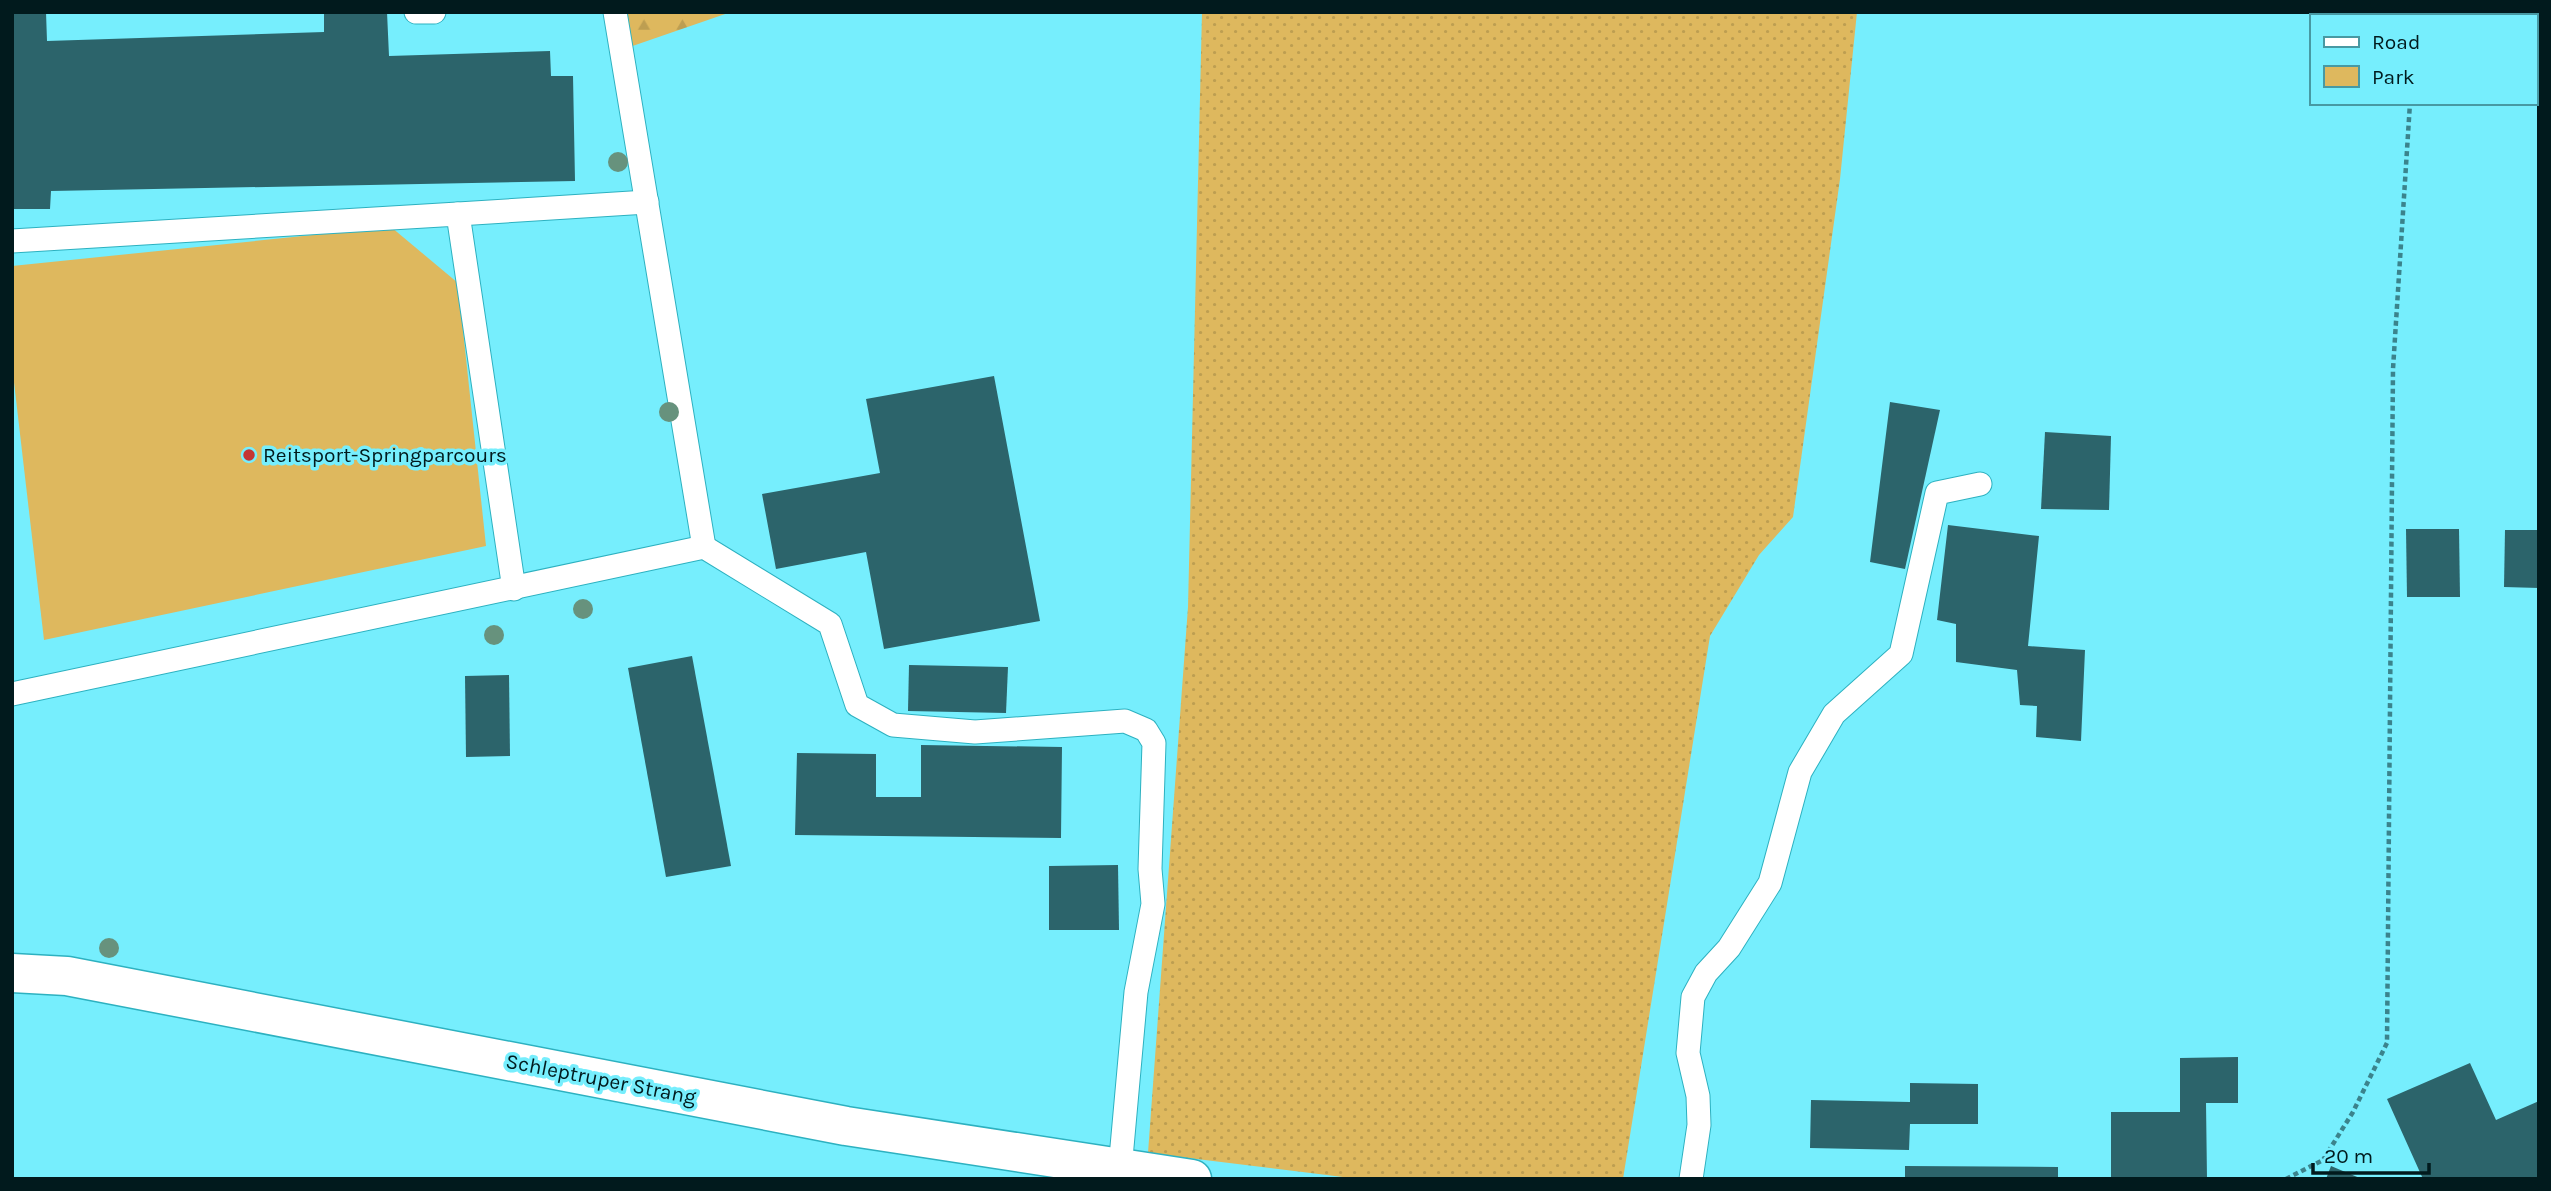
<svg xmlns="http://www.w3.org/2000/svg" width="2551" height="1191" font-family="Karla,sans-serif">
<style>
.grass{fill:url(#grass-dots)}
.forest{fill:url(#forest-firs)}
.park{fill:#deb85e}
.building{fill:#2c646b}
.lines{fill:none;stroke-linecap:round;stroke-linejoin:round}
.lane-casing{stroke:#2db1c0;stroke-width:25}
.street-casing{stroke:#2db1c0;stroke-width:41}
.path{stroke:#3b838c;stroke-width:4.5;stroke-dasharray:5 3.5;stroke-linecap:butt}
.lane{stroke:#fff;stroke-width:23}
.street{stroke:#fff;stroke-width:38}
.tree{fill:#67927d}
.poi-dot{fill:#c43633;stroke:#76eefd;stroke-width:2.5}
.labels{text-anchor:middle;stroke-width:7;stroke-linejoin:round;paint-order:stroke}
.poi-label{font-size:21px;fill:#011a1d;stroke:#76eefd;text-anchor:start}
.street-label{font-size:21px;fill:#011a1d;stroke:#76eefd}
</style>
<defs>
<pattern id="grass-dots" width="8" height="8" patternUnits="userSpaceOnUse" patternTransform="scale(1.75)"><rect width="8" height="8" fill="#deb85e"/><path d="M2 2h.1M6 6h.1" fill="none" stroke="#bd9e51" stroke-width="1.8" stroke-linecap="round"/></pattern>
<pattern id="forest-firs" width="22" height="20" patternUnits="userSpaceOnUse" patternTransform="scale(1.75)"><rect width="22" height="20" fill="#deb85e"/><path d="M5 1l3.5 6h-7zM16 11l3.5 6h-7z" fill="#bd9e51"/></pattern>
</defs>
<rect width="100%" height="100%" fill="#76eefd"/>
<path class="grass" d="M1202,12H1857L1840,179L1793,517L1759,555L1710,636L1623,1179H1359L1148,1153L1188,607Z"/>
<path class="forest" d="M615,12H731L621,50Z"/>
<path class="park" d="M391,227L458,283L486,546L44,640L12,365V266Z"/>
<g class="building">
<path d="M12,12H46L47,41L324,32V12H387L389,56L550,51L551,76H573L575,181L51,191L50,209H12Z"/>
<path d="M994,376L1040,621L884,649L866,552L776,569L762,494L880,473L866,399Z"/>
<path d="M1890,402L1940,410L1905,569L1870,562Z"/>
<path d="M2045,432L2111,436L2109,510L2041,509Z"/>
<path d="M1948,525L2039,536L2028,646L2085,650L2081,741L2036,737L2037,706L2020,705L2017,670L1956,662V624L1937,620Z"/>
<path d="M2406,529H2459L2460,597H2407Z"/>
<path d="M2505,530H2539V588L2504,587Z"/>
<path d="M692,656L731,866L666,877L628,668Z"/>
<path d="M909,665L1008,667L1006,713L908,711Z"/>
<path d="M509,675L510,756L466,757L465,676Z"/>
<path d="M921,745L1062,747L1061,838L795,835L797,753L876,754V797H921Z"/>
<path d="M1118,865L1119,930H1049V866Z"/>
<path d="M2238,1057V1103H2206L2207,1179H2111V1112H2180V1058Z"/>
<path d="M2470,1063L2496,1120L2539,1101V1179H2423L2387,1099Z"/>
<path d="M1910,1083L1978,1084V1124H1910L1909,1150L1810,1148L1811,1100L1910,1102Z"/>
<path d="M1905,1166L2058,1167V1179H1905Z"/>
<path d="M2331,1166L2362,1179H2326Z"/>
</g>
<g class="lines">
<g class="lane-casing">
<g id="lane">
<path d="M416,12H434"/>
<path d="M615,12L704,547"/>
<path d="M458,214L647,202"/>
<path d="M12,241L458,214L514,589"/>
<path d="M12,694L704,547L830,624L857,705L893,725L975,732L1125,721L1146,730L1154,743L1150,869L1153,904L1136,992L1120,1169"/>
<path d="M1691,1179L1699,1125L1698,1096L1688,1053L1693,997L1706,973L1729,948L1770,883L1800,772L1834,714L1901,654L1937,493L1980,484"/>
</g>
</g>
<g class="street-casing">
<path id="street" d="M12,973L67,976L846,1126L1192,1179"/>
</g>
<g class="path">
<path d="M2416,16V12"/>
<path d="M2286,1179L2323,1160L2353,1112L2387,1043L2393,369L2410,103"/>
</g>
<use href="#lane" class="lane"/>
<use href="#street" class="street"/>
</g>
<g class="tree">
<circle cx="618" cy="162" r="10"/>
<circle cx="669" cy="412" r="10"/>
<circle cx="583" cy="609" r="10"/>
<circle cx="494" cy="635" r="10"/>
<circle cx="109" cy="948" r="10"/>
</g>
<circle class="poi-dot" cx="249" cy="455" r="7"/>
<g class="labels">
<g class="poi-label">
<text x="263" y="462">Reitsport-Springparcours</text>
</g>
<g class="street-label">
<text transform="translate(601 1079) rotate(11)" y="7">Schleptruper Strang</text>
</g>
</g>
<rect width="2551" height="1191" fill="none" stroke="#011a1d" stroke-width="28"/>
<rect x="2310" y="14" width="228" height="91" fill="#76eefd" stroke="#4799a3" stroke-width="2"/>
<rect x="2324" y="37" width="35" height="10" fill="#ffffff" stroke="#4799a3" stroke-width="2"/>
<text x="2372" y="49" font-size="21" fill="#011a1d">Road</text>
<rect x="2324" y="66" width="35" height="21" fill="#deb85e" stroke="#4799a3" stroke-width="2"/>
<text x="2372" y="84" font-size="21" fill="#011a1d">Park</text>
<path d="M2313 1163v10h116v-10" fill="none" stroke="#011a1d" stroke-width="3.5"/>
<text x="2324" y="1163" font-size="21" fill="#011a1d" stroke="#76eefd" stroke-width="5" paint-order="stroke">20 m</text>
</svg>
